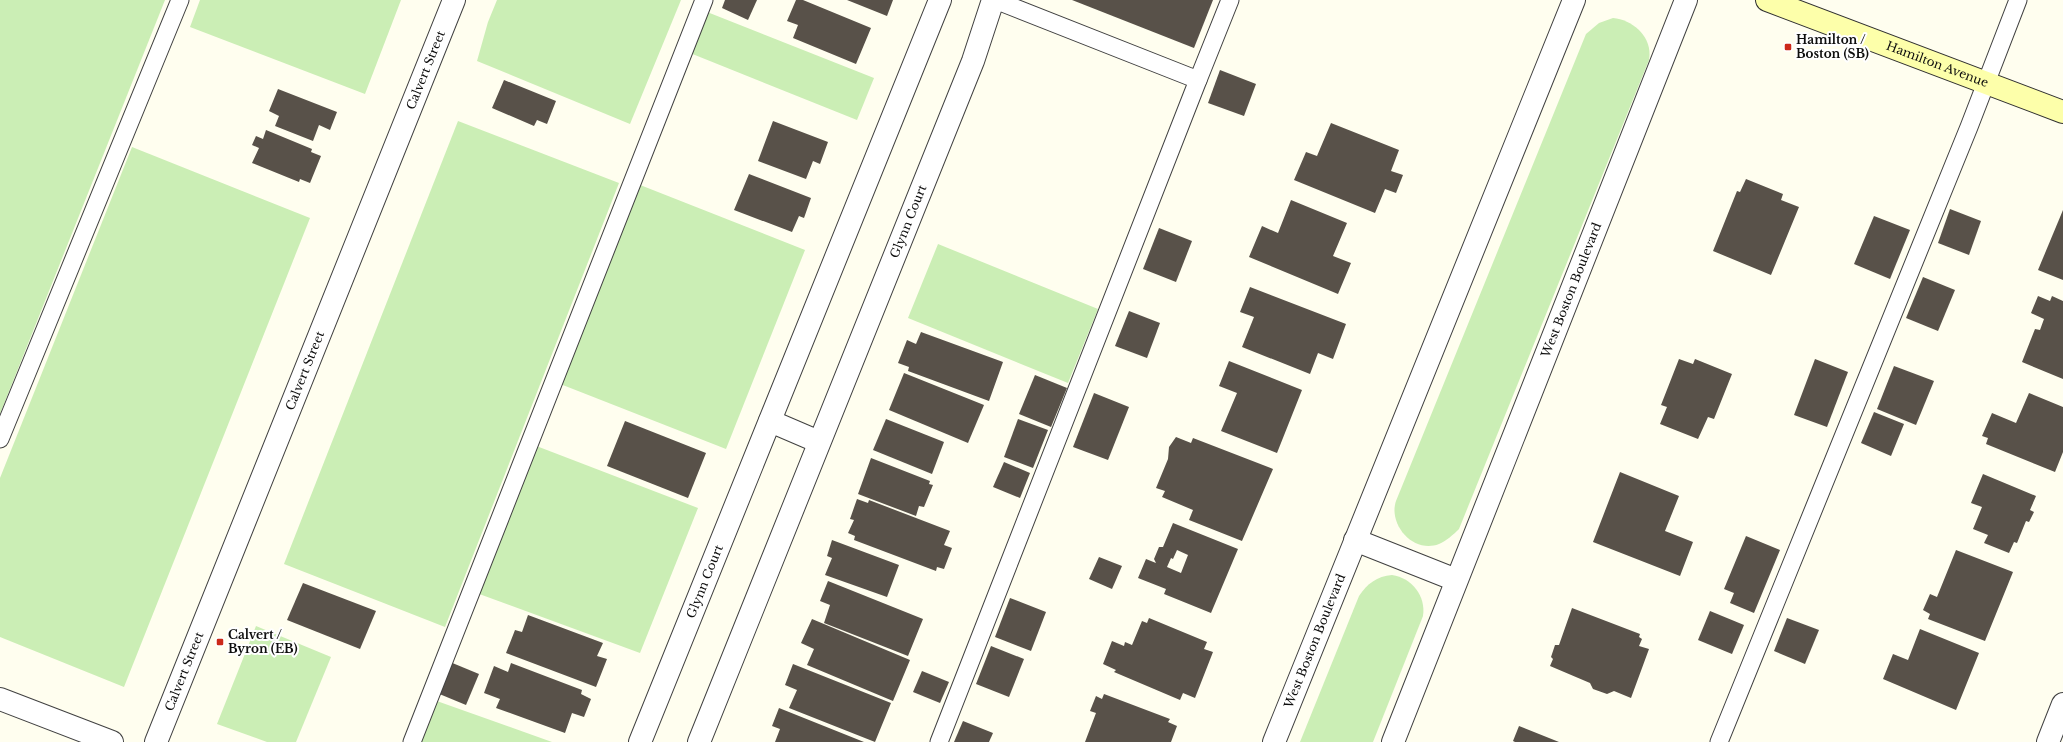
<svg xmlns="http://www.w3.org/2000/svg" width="2063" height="742" font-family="'Libre Baskerville',serif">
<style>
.green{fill:#cbeeb5}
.building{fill:#585149;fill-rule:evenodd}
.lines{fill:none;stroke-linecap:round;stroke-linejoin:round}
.service-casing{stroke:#414141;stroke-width:19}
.minor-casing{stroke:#414141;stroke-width:24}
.tertiary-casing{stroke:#414141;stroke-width:24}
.secondary-casing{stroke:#303030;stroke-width:24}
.service{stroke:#fff;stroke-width:17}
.minor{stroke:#fff;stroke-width:22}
.tertiary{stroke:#fff;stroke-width:22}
.secondary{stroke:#fdffaa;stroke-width:22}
.poi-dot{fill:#cc2919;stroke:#fff;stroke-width:1.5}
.labels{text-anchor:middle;stroke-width:4;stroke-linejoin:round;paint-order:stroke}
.poi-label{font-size:12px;font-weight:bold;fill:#0e0e0e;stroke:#fff;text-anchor:start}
.street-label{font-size:12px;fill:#0e0e0e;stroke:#fff}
</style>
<rect width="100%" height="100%" fill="#fffeef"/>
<g class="green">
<path d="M0,0H165L0,414Z"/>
<path d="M200,0H401L365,94L190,27Z"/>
<path d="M497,0H681L630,124L477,61L488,22Z"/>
<path d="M697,8L874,78L857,120L680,49Z"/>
<path d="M1613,18C1634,20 1653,38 1649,60L1459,529C1453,535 1446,541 1439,544C1413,554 1388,524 1396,501L1586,34L1599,23Z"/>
<path d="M458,121L619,183L445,627L284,564Z"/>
<path d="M132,147L310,218L124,687L0,637V478Z"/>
<path d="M630,181L805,250L726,449L550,380Z"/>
<path d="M938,244L1098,309L1068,383L908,318Z"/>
<path d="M526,442L698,508L640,653L471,591Z"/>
<path d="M1392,575C1412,578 1426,596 1423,616L1373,742H1300L1359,596C1367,584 1377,576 1392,575Z"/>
<path d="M256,626L331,657L296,742H267L217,724Z"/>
<path d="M434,700L552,742H419Z"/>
</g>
<g class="building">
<path d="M725,0H757L748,20L722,8Z"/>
<path d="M796,0H803L871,28L856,64L793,38L798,25L787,21Z"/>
<path d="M847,0H893L887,16Z"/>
<path d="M1072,0H1213L1194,48Z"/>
<path d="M1220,70L1256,84L1244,116L1208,103Z"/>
<path d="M504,80L556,101L547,124L537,120L534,126L492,108Z"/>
<path d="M278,89L337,112L330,130L319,125L313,141L275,126L279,116L269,111Z"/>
<path d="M773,121L828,142L820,164L813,161L806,179L758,161Z"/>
<path d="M1331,123L1399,150L1391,171L1403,175L1396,193L1385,189L1375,213L1294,180L1306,152L1317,156Z"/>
<path d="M266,130L312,149L311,152L321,156L310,183L300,179L299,182L252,163L259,148L252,145L256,136L263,139Z"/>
<path d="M749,174L811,198L804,218L799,216L792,232L734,210Z"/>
<path d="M1746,179L1783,194L1781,200L1799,207L1771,275L1713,251L1737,191L1740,192Z"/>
<path d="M1291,200L1347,223L1333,256L1351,263L1338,294L1249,257L1262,226L1278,233Z"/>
<path d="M1950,209L1981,221L1969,255L1938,243Z"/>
<path d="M2063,210V280L2038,270Z"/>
<path d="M1874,216L1910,230L1890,279L1854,264Z"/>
<path d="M1159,228L1192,241L1176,282L1143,269Z"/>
<path d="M1923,277L1955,290L1938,331L1906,318Z"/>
<path d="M1250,287L1346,324L1333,359L1318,353L1310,374L1242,347L1254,317L1240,312Z"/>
<path d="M2038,296L2050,301L2052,296L2063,301V379L2022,362L2035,329L2040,330L2044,319L2031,313Z"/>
<path d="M1129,311L1160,323L1147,358L1115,346Z"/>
<path d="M921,332L1003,362L989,401L908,371L909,367L898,363L907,340L916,344Z"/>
<path d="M1679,359L1693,364L1695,359L1732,374L1714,419L1708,417L1698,439L1660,424L1667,407L1661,405Z"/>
<path d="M1815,359L1848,372L1827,427L1794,415Z"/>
<path d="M1229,361L1302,390L1277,453L1221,431L1237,393L1219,386Z"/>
<path d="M1894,366L1934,381L1916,425L1877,409Z"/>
<path d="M904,373L984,405L968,443L889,410Z"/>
<path d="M1035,375L1067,388L1051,427L1019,414Z"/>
<path d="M1094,393L1129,407L1108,460L1073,447Z"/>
<path d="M2029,393L2063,407V452L2055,472L1986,444L1988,438L1982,436L1992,413L2016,423Z"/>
<path d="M1874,412L1904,424L1891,456L1861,443Z"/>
<path d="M886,419L944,442L932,474L873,450Z"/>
<path d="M1018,419L1048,430L1033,468L1004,457Z"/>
<path d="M625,421L706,453L688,498L607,466Z"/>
<path d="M1176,437L1191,443L1193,438L1273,469L1242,541L1189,520L1193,510L1162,497L1165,491L1156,488L1168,459L1169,447Z"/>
<path d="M871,458L930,481L929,484L933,485L924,507L919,506L916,516L858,494Z"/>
<path d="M1004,462L1030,473L1020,498L993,487Z"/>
<path d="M1620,472L1679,496L1665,531L1693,542L1680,576L1593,542Z"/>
<path d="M1983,474L2036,496L2030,510L2034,512L2029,522L2026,521L2017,543L2014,542L2009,553L1984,543L1988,535L1973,529L1982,507L1971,503Z"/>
<path d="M857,499L868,503L869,500L950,531L944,545L952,548L944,569L937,567L936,571L854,540L855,536L848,533L854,520L850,519Z"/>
<path d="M1173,523L1238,549L1211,613L1164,594L1166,589L1138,578L1146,559L1156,563L1154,559L1159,547H1163ZM1177,550L1188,555L1181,573L1167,567L1171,558L1173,559Z"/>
<path d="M1746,536L1780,550L1754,613L1730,603L1734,593L1724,589Z"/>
<path d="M832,540L899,565L887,597L825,575L832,558L827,556Z"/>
<path d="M1956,550L2013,572L1985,641L1928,619L1930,614L1923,610L1930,594L1937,597Z"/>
<path d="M1099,557L1122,566L1112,589L1089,579Z"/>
<path d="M828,581L923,619L908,656L824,623L830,605L820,601Z"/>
<path d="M303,583L376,611L360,649L287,620Z"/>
<path d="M1010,598L1046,612L1031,651L995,637Z"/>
<path d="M1572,608L1640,634L1639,637L1642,639L1639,646L1649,649L1631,698L1614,691L1607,694L1593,689L1590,683L1550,666L1553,659L1551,657L1555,645H1559Z"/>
<path d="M1710,611L1744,625L1732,654L1698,640Z"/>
<path d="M528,615L603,643L597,656L607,659L596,687L506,653L515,630L522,632Z"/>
<path d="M1149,618L1207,642L1204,649L1213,652L1195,698L1183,693L1180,700L1114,672L1116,670L1103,664L1112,641L1124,646L1125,642L1132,645L1142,621L1147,623Z"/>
<path d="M1787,618L1819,630L1805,664L1774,651Z"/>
<path d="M812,619L910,660L893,701L807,665L814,649L801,643Z"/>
<path d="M1920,629L1979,653L1956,710L1883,679L1893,654L1908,660Z"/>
<path d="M991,646L1024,659L1009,697L976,684Z"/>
<path d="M450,662L479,674L466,705L437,693Z"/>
<path d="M511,663L582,690L581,694L591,699L584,717L572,713L565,733L496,708L500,699L484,693L494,666L508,672Z"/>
<path d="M793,664L891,703L875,742L789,708L797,690L785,685Z"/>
<path d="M922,671L949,682L940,703L913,692Z"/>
<path d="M1104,694L1170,719L1168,722L1177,726L1171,742H1085L1096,713L1090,711L1096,696L1102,699Z"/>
<path d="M779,708L864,742H775L780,729L772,726Z"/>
<path d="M963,721L993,733L989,742H954Z"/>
<path d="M1519,726L1559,742H1515L1513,741Z"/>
</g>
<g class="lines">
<g class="service-casing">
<g id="service">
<path d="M995,0L1198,80L1230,0"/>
<path d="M0,439L180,0"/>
<path d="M412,742L704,0"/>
<path d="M939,742L1198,80"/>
<path d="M1719,742L1969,127L2018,0"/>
</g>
</g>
<g class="minor-casing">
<g id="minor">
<path d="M770,421L819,442"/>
<path d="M1355,540L1456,580"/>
<path d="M0,699L112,742"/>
<path id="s1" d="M640,742L940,0"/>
<path id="s2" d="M699,742L973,61L993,0"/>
<path id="s3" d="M1274,742L1574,0"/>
<path id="s4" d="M1393,742L1686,0"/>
</g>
</g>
<g class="tertiary-casing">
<g id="tertiary">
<path id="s5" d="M156,742L454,0"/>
<path d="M2048,742L2063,704"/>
</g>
</g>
<g class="secondary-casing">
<g id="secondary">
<path id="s6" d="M1767,0L2063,112"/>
</g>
</g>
<use href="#service" class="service"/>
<use href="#minor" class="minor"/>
<use href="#tertiary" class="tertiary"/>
<use href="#secondary" class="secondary"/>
</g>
<g class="poi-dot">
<rect x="1784" y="43" width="8" height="8" rx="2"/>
<rect x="216" y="638" width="8" height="8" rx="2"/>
</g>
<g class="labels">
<g class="poi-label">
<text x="1796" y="44">Hamilton /<tspan x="1796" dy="14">Boston (SB)</tspan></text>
<text x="228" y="639">Calvert /<tspan x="228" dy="14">Byron (EB)</tspan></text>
</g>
<g class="street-label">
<text dy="4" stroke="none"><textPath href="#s6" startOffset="182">Hamilton Avenue</textPath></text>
<text dy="4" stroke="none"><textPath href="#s5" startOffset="724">Calvert Street</textPath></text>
<text dy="4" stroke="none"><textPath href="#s2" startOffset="561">Glynn Court</textPath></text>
<text dy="4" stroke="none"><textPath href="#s4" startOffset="486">West Boston Boulevard</textPath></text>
<text dy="4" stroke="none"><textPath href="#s5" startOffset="400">Calvert Street</textPath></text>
<text dy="4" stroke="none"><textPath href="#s1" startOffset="173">Glynn Court</textPath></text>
<text dy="4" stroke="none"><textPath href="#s3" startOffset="109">West Boston Boulevard</textPath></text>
<text dy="4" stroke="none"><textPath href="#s5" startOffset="76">Calvert Street</textPath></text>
</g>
</g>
</svg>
